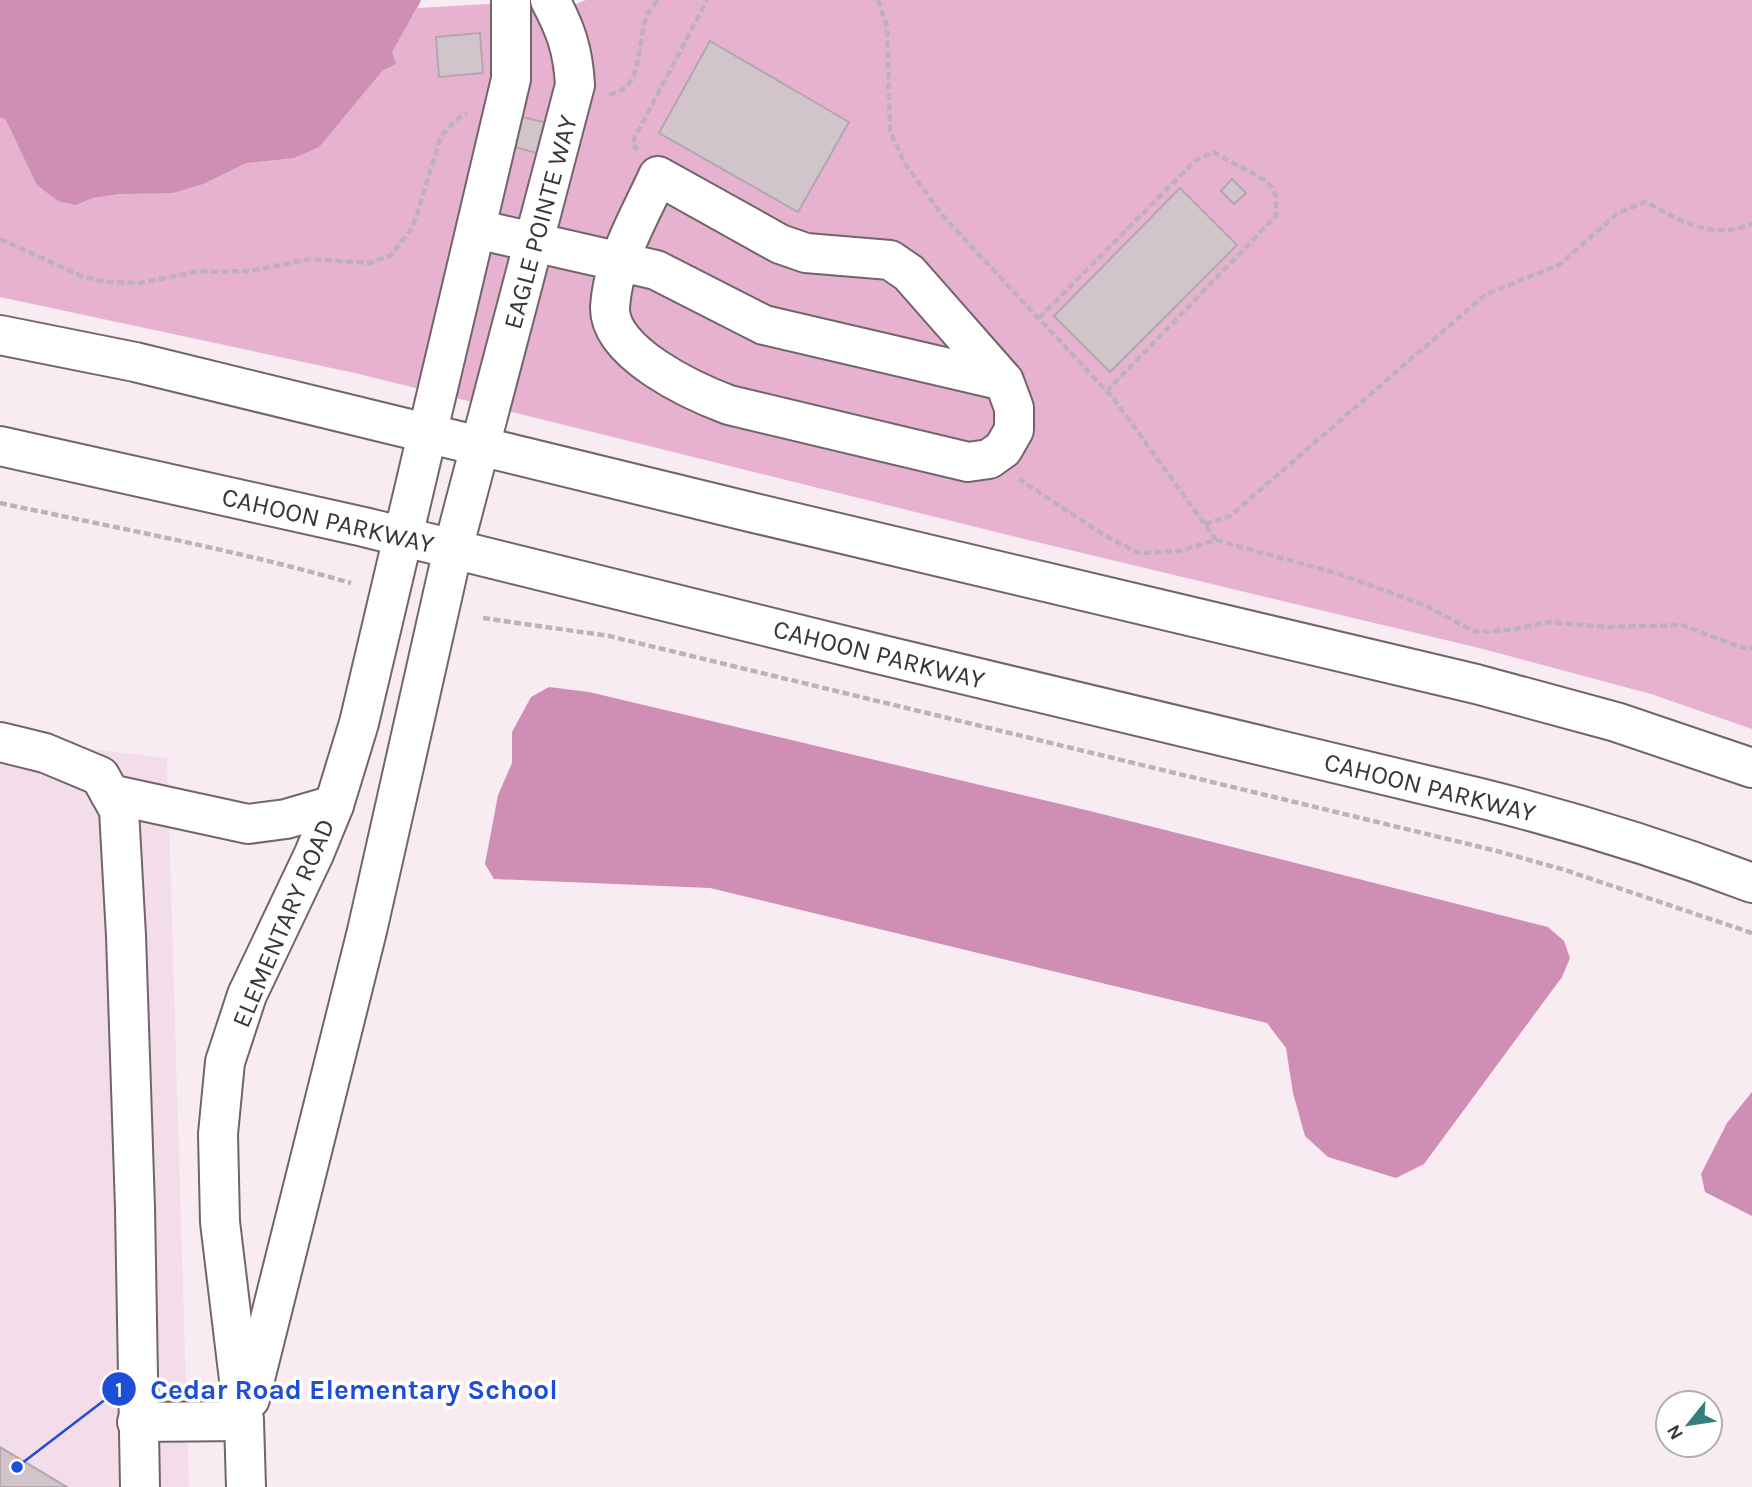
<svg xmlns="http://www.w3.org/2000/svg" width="1752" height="1487" font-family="Karla,sans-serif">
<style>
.built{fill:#f2dde8}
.green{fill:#e6b2cf}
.water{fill:#cf8eb4}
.building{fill:#d2c4cb;stroke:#b3a6ad;stroke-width:2}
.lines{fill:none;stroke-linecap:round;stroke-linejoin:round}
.minor-casing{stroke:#71656b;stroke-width:42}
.path{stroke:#beb2b8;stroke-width:4.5;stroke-dasharray:7 3.5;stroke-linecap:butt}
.minor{stroke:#fff;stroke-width:38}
.labels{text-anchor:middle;stroke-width:7;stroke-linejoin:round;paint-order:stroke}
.street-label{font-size:26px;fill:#3b3638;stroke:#fff}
.leader{fill:none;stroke:#1d4ed8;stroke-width:2.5}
.callout-dot{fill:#1d4ed8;stroke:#fff;stroke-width:2.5}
.mark-label{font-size:21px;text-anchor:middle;font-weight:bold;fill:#fff}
.callout-label{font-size:28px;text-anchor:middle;font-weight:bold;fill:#1d4ed8;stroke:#fff;stroke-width:7;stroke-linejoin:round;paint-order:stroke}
</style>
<rect width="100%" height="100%" fill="#f9ebf2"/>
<path class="built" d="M0,739L167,758L189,1487H0Z"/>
<path class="green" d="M0,0H421L418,8L487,4L574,5L586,0H1752V729L1651,694L1479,648L1020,538L355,373L0,297Z"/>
<g class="water">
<path d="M0,0H421L392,52L396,64L383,70L319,147L294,158L246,163L203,184L173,193L118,194L92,198L76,205L58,201L37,185L6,120L0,117Z"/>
<path d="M549,687L589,692L1090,811L1548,927L1564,941L1570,958L1562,977L1424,1164L1396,1178L1328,1157L1305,1136L1293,1093L1286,1048L1267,1023L710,888L494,879L485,864L498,795L512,763V732L531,697Z"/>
<path d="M1752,1092V1216L1705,1192L1701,1174L1727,1123Z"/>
</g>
<g class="building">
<path d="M480,33L483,73L439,77L436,37Z"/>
<path d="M710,41L849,122L798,212L659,133Z"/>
<path d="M522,117L548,123L540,154L515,147Z"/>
<path d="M1232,179L1246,193L1234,204L1221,191Z"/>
<path d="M1180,188L1237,245L1110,372L1054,316Z"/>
<path d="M0,1447L67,1487H0Z"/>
</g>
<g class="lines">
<g class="minor-casing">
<g id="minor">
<path d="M476,229L656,270L764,325L1004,381L909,273L890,260L806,253L780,244L658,176C639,218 613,260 610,307C608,353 694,392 729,405L968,462L989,459L1003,449L1014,430V408L1004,381"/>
<path d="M0,335L135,362L750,512L1476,684L1616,722L1752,768"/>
<path d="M0,446L364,527L870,652L1480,798C1572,821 1663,849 1752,883"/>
<path d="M0,742L45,753L100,776L119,810L126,936L135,1208L140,1487"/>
<path d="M110,794L248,824L286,819L334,805"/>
<path d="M250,1399L367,931L453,549L575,85C573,50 566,30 550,0"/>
<path d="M137,1422L244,1421"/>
<path d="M246,1487L244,1421L220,1222L218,1134L225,1062L247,995L314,854L334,805L359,723L511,79V0"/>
</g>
</g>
<g class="path">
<path d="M878,0L887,27L890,131L905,164L943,216L1114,399L1216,540L1180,551L1139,553L1104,535L1019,479"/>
<path d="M609,94C653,89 629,21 659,0"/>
<path d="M638,150L632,143L707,0"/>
<path d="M0,239L84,277L105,282L140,283L195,272L250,271L310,259L370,263L391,255L413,227L441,136L456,120L467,113"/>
<path d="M1039,318L1196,160L1213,152L1268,182L1276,196V216L1107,391"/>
<path d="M0,503C117,528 236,550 351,583"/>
<path d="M1205,524L1230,516L1486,294L1559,265L1618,213L1645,202C1680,220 1713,242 1752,223"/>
<path d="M1216,540L1339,574L1427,606L1475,632L1509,630L1549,622L1608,627L1682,625L1729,643L1748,649L1752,648"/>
<path d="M483,618L609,636L1497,851L1565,870L1752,933"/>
</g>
<use href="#minor" class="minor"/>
</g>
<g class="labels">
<g class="street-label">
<text transform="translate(540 222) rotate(-75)" y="9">EAGLE POINTE WAY</text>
<text transform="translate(328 520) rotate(13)" y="9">CAHOON PARKWAY</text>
<text transform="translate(879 654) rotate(14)" y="9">CAHOON PARKWAY</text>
<text transform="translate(1430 787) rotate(14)" y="9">CAHOON PARKWAY</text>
<text transform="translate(283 923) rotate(-67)" y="9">ELEMENTARY ROAD</text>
</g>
</g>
<path class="leader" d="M17 1467L119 1389"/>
<g class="callout-dot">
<circle cx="17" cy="1467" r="7"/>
<circle cx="119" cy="1389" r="18"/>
</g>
<g class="mark-label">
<text x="119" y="1397">1</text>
</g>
<g class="callout-label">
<text x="354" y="1399">Cedar Road Elementary School</text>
</g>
<g transform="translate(1689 1424) rotate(240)"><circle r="33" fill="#ffffff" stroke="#b1afaf" stroke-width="2"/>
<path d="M0-5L12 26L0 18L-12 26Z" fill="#357e7d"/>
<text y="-10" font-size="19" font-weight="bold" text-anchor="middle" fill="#3b3638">N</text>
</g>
</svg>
